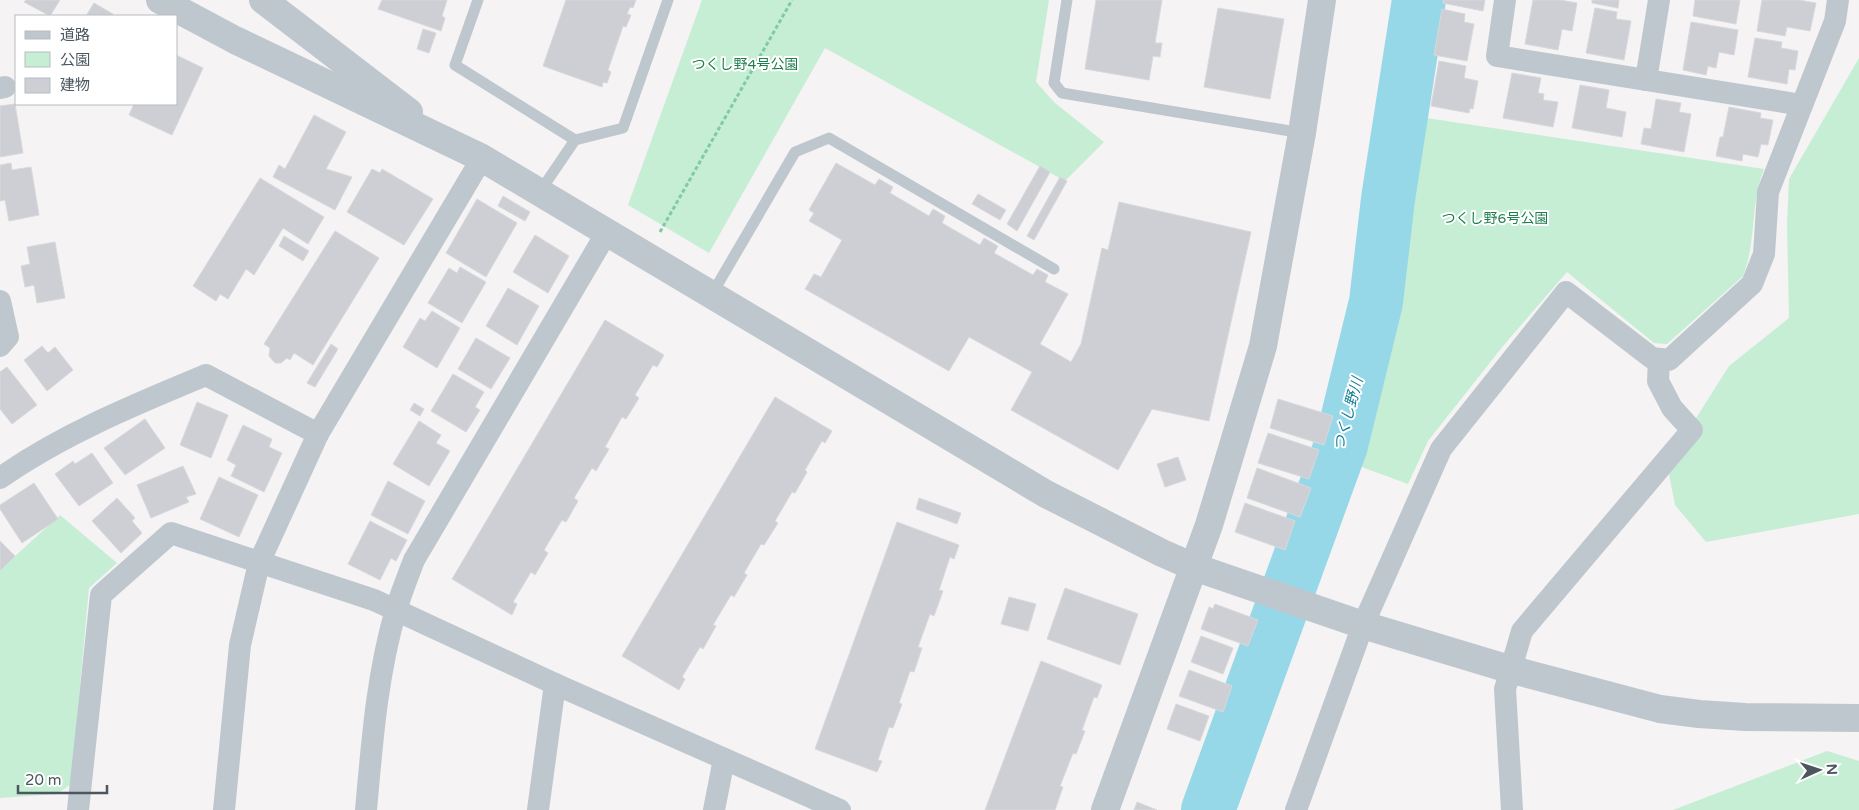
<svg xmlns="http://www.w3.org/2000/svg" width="1859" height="810" font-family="'Varela Round','Noto Sans JP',sans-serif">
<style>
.green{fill:#c6eed5}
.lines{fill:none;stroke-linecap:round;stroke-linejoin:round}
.river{stroke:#96d8e8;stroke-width:54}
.building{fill:#cdcfd5;stroke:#d7d9dd}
.path{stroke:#80caa4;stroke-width:3;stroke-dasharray:4 2.5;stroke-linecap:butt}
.service{stroke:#bfc7ce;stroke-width:11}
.minor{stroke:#bfc7ce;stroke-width:22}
.tertiary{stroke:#bfc7ce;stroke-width:28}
.labels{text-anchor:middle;stroke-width:4;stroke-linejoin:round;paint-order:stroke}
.park-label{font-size:14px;fill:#1e7e4d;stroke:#fff}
.water-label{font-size:15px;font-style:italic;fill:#167f99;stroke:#fff}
</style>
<rect width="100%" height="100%" fill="#f5f3f3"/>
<g class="green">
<path d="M702,0H1049L1036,82L1055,103L1104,142L1065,181L825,48L709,253L628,205Z"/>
<path d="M1859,58V514L1706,542L1675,505L1667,464L1729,366L1789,318L1787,224L1789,179Z"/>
<path d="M1420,117L1764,169C1750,203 1757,241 1743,276L1667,344L1654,343L1567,272L1503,346L1428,441L1408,484L1348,462L1399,259Z"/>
<path d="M60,515L117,563L89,588L71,784L57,794L0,798V570Z"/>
<path d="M1827,751L1859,761V810H1673Z"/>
</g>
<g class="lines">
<path class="river" d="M1208,810L1341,445L1376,302L1388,199L1419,0"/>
</g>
<g class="building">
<path d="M26,0H60L50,16L24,2Z"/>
<path d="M382,0H447L442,16L445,18L441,31L378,9Z"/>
<path d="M566,0H636L633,8L630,7L627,14L631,15L626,27L623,26L608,70L611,72L607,83L603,82L602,87L543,66Z"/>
<path d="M1096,0H1162L1155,43H1162L1160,57L1153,56L1149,80L1085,69Z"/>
<path d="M1443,0H1485L1483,11L1443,3Z"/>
<path d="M1533,0H1560L1577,3L1572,31L1562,29L1558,50L1525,44Z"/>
<path d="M1592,0H1619L1618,8L1592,3Z"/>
<path d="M1695,0H1740L1736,24L1693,16Z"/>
<path d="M1762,0H1799L1816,3L1810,31L1787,27L1785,36L1757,31Z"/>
<path d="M94,3L113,14L112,16H86Z"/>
<path d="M1218,8L1284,19L1270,99L1204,87Z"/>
<path d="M1595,8L1617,12L1616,19L1631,21L1624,60L1586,53Z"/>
<path d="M1442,9L1465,14L1464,22L1474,24L1467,61L1434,55Z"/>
<path d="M1691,22L1738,30L1734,55L1719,52L1716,68L1708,66L1706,75L1683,70Z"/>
<path d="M423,29L436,33L429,53L417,49Z"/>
<path d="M1755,38L1782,42L1781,48L1798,51L1795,70L1789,69L1787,84L1748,77Z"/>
<path d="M176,55L203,68L172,135L129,115L134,104H176Z"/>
<path d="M1439,61L1466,66L1464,78L1478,81L1473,109L1470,108L1469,113L1431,106Z"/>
<path d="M1512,73L1541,78L1538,93L1544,94L1543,100L1558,102L1553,127L1503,118Z"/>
<path d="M1580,85L1609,90L1606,108L1626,112L1622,137L1572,128Z"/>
<path d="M1656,99L1681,103L1679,112L1691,114L1684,152L1641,144L1644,128L1651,129Z"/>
<path d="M15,104L23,153L0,157V106Z"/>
<path d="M1729,107L1761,113L1760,118L1773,120L1768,145L1761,144L1758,157L1743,154L1742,161L1716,156L1720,137H1723Z"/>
<path d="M314,115L346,132L326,169L352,177L335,210L273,177L279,165L285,169Z"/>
<path d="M11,163L12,170L31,167L39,215L9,221L5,200L0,201V165Z"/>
<path d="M836,163L875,185L879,179L893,187L890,193L929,216L933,209L945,216L942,223L980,245L984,238L998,246L994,253L1033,275L1037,269L1048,275L1045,282L1068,294L1040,344L1071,362L1081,344L1102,248L1108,250L1119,202L1251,232L1209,421L1152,409L1118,470L1011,410L1032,372L969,337L949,371L805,289L814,274L821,277L842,240L809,221L814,213L809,210Z"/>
<path d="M1040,166L1050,172L1017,231L1007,224Z"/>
<path d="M372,169L380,173L382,169L433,199L404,245L347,212Z"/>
<path d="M1060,177L1067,181L1034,240L1027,236Z"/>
<path d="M260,178L324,217L308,244L283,228L254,275L246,269L228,299L220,294L216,301L193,286Z"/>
<path d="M978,194L1006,210L1000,220L972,204Z"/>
<path d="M503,196L530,212L525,221L498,206Z"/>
<path d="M477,199L517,223L486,277L446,253Z"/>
<path d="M335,231L379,258L313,365L294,353L290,360L287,358L281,363H275L269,356L270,348L264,344Z"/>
<path d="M535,235L569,256L548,293L513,272Z"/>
<path d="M284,236L309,251L303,261L279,246Z"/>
<path d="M55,242L65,298L37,303L34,285L25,287L21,266L30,264L27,247Z"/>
<path d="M460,267L486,282L462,323L428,303L449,268L457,273Z"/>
<path d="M508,288L539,306L517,345L486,326Z"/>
<path d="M432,311L460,328L437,368L403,347L420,318L425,321Z"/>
<path d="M605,320L664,355L657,367L653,365L635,395L639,398L626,419L622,417L605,447L609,449L596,471L592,468L574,498L578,501L566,522L562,520L544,550L548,553L535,575L531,572L513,602L517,604L512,615L452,579Z"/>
<path d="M476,338L510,358L491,389L458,369Z"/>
<path d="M331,344L338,349L315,387L307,383Z"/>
<path d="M42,346L48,353L55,347L73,370L47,391L24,360Z"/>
<path d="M7,367L37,405L12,424L0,409V372Z"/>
<path d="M453,374L484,392L475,407L480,410L466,432L431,411Z"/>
<path d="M775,397L832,431L825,443L822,441L805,470L807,472L795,493L792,492L775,521L778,523L764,545L761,544L744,573L747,575L734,597L731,595L713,625L716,626L703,649L700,647L682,677L685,679L679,690L622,656Z"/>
<path d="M1278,399L1333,416L1324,445L1270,428Z"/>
<path d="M197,402L228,415L211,458L180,445Z"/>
<path d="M414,403L424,409L420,416L410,410Z"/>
<path d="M145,419L165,448L125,475L104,448Z"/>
<path d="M419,421L441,435L436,443L450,451L429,486L393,464Z"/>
<path d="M243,425L272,439L269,447L282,453L264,492L231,476L236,465L227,460Z"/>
<path d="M1268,433L1319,450L1309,479L1258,463Z"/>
<path d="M92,453L113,483L79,506L55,474L73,461L75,464Z"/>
<path d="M1178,457L1186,480L1165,487L1157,464Z"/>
<path d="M183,466L196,494L186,497L189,502L151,518L137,485Z"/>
<path d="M1257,468L1311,488L1300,517L1247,498Z"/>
<path d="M219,477L258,495L239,537L200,519Z"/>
<path d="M388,481L425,501L408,534L371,515Z"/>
<path d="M34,483L58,519L22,543L0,509V505Z"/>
<path d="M117,498L135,518L132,521L142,533L121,553L92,521Z"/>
<path d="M919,498L961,513L957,524L916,509Z"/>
<path d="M1245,503L1295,521L1285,550L1235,532Z"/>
<path d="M370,521L407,540L396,561L391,558L380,580L348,564Z"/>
<path d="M897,522L959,545L954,559L950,557L939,590L943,591L934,616L930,614L918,647L922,648L914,672L910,671L899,703L902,704L893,728L889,727L878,760L882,761L877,772L815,749Z"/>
<path d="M0,541L15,556L0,571Z"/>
<path d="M1065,588L1138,614L1120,665L1047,639Z"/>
<path d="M1009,597L1036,604L1028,631L1001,624Z"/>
<path d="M1215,604L1258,620L1248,646L1201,629L1209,607L1213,609Z"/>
<path d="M1201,636L1233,648L1223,674L1191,662Z"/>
<path d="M1041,661L1102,685L1097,698L1094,697L1082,730L1085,731L1076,754L1073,753L1060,786L1063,787L1055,810H985Z"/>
<path d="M1189,670L1232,686L1223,712L1179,696Z"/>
<path d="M1176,704L1209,716L1200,741L1167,729Z"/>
<path d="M1137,802L1157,810H1134Z"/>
</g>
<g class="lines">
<path class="path" d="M660,232L792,0"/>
<g class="service">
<path d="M478,0L455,65L575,140"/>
<path d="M1067,0L1054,83L1062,93L1302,133"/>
<path d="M539,193L575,140L623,128L668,0"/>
<path d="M712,294L795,152L829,138L1054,269"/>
</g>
<g class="minor">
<path d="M1505,0L1497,56L1802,105"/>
<path d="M1646,80L1659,0"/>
<path d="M0,88L5,87"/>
<path d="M0,301L8,337L0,346"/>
<path d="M0,478C63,434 136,404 206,375L318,434"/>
<path d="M78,810L101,595L171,533L374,600L555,684L840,810"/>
<path d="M224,810L240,645L259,563L318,434L482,158"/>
<path d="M366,810C372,743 377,674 396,610C401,593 408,576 414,560L607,232"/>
<path d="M538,810L555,684"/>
<path d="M714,810L724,759"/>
<path d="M1296,810L1363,625L1441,449L1566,292L1652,358L1669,360L1752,284L1764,254L1768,192L1835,21L1838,0"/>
<path d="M1512,810L1505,689L1522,631L1692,430L1672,408L1658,381L1659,359"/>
</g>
<g class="tertiary">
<path d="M160,0L235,40L482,158L1046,494L1162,553L1194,567L1363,625L1509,669L1660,709L1699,714L1745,717L1859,718"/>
<path d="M263,0L409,112"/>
<path d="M1105,810L1209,525L1263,346L1302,133L1322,0"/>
</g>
</g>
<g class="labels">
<g class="park-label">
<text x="745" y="69">つくし野4号公園</text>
<text x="1495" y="223">つくし野6号公園</text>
</g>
<g class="water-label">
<text transform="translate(1348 414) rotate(-75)" y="5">つくし野川</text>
</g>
</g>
<rect x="15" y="15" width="162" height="90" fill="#ffffff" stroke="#b7bbbf"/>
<rect x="25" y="31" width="25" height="8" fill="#bfc7ce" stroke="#b7bbbf"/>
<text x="60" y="40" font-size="15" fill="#4b565f">道路</text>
<rect x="25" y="52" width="25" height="15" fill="#c6eed5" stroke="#b7bbbf"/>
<text x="60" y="65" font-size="15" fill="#4b565f">公園</text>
<rect x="25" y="78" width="25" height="15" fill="#cdcfd5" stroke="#b7bbbf"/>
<text x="60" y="90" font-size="15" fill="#4b565f">建物</text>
<g transform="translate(1819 770) rotate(87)" stroke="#ffffff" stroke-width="4" paint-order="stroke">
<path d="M0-4L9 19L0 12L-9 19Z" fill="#4b565f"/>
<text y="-8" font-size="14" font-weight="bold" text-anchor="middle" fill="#4b565f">N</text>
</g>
<path d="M18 785v8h89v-8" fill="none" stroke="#4b565f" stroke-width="2.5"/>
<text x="25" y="785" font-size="15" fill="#4b565f" stroke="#ffffff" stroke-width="4" paint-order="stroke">20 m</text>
</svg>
